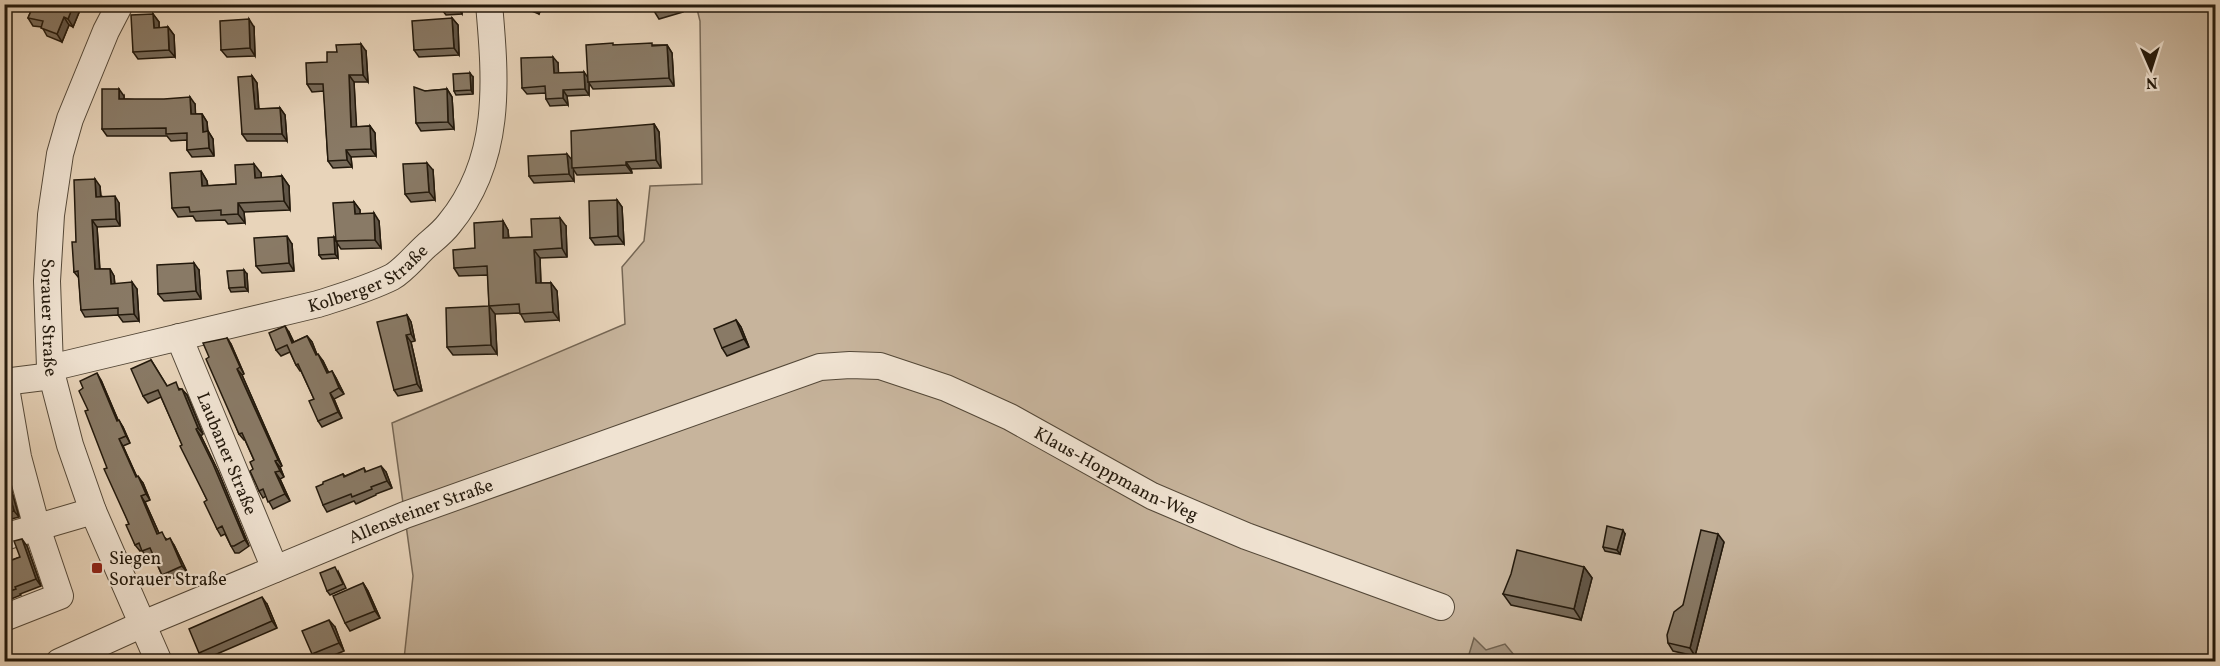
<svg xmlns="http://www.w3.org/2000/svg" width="2220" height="666" font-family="Vollkorn,serif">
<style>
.green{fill:#c7b49c;stroke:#756654;stroke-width:1.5}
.water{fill:#a5947f;stroke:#716351;stroke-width:1.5}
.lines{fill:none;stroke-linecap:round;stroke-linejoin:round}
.minor-casing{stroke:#544838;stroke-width:28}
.minor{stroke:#f0e3d2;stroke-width:26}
.wall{fill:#766958;stroke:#23190c;stroke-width:1.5}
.shaded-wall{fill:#605547;stroke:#23190c;stroke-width:1.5}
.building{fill:#897a66;stroke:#23190c;stroke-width:1.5}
.poi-dot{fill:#8f2418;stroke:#f0e3d2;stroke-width:2}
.labels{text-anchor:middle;stroke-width:4.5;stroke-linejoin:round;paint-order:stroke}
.street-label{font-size:18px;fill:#23190c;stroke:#f0e3d2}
.poi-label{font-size:18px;fill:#23190c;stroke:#f0e3d2;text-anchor:start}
</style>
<rect width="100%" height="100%" fill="#e8d4ba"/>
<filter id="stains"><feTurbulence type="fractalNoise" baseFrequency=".00333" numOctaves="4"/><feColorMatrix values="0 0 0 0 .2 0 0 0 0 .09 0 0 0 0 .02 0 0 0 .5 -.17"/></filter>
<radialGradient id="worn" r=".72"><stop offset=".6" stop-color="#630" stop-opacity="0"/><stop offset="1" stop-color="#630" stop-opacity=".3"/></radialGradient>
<path class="green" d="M696,5H2215V661H399L404,659L413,576L392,423L625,324L622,267L644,241L650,186L702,184L700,21Z"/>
<path class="water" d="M1474,638L1486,650L1505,644L1519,661H1467Z"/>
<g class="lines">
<g class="minor-casing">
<g id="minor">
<path id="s1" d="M120,4L106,31L70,119L60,154L51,215L47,281L50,368L70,445L93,511L159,662"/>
<path id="s2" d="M179,337L275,569"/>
<path id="s3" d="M50,368L318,304C343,296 368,289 392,277C404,270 415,256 426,246C434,239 443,232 449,224C502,160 496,82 489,4"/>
<path d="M4,382L52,376"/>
<path d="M4,537L93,511"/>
<path d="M4,618L60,596L37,528L18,457L5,382"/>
<path id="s4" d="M59,662L143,624L405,515L820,367L850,365L880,366L946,388L1010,417L1152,496L1246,536L1441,607"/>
</g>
</g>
<use href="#minor" class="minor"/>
</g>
<g class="wall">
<path d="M34,4H78L77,6L80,10L73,27L69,25L62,42L47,36L42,27L33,26L28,18Z"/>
<path d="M462,4V14L446,15L443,11Z"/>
<path d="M518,4H543L539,14L520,6Z"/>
<path d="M652,4H680L683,12L659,19L654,11Z"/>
<path d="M153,14L159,22V28L168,27L174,35L175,57L138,59L133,52Z"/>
<path d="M452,18L458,25L459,55L419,57L414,50Z"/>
<path d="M254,27L255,56L227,57L221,50Z"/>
<path d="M615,45H667L672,53L674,86L593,89L589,83V95L567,96L568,105L550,106L546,99V93L527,94L522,88L558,63V73L587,77Z"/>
<path d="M366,51L368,82H354L356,127L370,126L375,133L376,156L351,157L352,167L333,168L328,161L324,91L312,92L307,84Z"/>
<path d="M252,76L257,83L259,109L280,108L285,115L287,141H247L242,134Z"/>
<path d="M473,77V94L456,95L454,91Z"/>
<path d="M447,89L452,97L454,129L421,131L416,123L425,91Z"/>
<path d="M124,96V99L195,104V114H202L207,122L208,131L213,139L214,156L192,157L187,150V140L171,141L167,136H107L102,129Z"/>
<path d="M654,124L659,132L661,168L631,169L632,173L577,175L573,169L574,181L534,183L529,176L572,160Z"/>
<path d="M433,170L435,200L411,202L405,194Z"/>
<path d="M201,171L207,181L208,186L236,184L261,173V178L282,176L289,186L290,210L244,212L245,223L228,224L225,220L196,221L193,216L178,217L172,208Z"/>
<path d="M100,186L101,196L119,203L120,226L97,227L100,269H110L114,276L115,284L137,289L139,321L123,322L118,315L85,317L81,310L79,278L74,272L76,242Z"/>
<path d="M617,200L622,207L624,244L595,245L590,238Z"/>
<path d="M354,202L360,210V214L379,221L381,248L341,249L337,243L338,258L322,259L319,255L334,237L336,239Z"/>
<path d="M503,221L508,230L509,238L532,237L566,226L567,257L540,258L541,283H551L557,291L559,320L525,322L520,313L495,314L497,354L453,355L447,347L489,306L488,275L459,276L454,268L475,248Z"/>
<path d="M292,244L294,271L262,273L256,266Z"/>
<path d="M199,270L201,299L164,301L158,294Z"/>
<path d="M247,274L248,291L231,292L229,288Z"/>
<path d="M407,315L411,322L415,341L411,342L422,391L398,396L394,390Z"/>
<path d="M736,320L741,327L749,347L727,356L722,348Z"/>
<path d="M289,332L294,342L307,336L312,342L317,355L323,361L329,373L332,371L336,378L344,394L334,399L342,418L322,427L318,421L314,399L301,371H300L296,365L290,352L281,356L276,350Z"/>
<path d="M227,338L231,344L244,374L242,375L282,466L280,467L284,477L280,479L290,501L273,509L266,496L263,498L259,491L253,469L254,460L245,440H244L239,434L209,357Z"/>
<path d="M151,360L167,386L181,389L187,395L203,434L201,436L218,471L249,546L239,553H235L231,546L225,534L221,536L217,529L207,500L161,397L148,403L143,396Z"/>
<path d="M101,380L118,420L123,427L130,443L123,446L137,477L143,483L150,500L145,502L159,533L174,545L187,572L167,581L162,575L153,555L146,557L142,550L140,551L135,545L129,524L107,468Z"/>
<path d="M4,464L19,517L4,521Z"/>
<path d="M364,468L366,472H386L392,488L376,494V495L356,504L354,501L327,512L323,505V484L343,474L345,476Z"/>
<path d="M1625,534L1620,554L1605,551L1603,547Z"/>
<path d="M1724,542L1695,656L1673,651L1668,643L1683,605Z"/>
<path d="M27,546L41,586L20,594L21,595L4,602V563L20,557Z"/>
<path d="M1584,567L1592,578L1581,620L1511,605L1503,594Z"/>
<path d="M338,571L346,588L330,595L327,591Z"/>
<path d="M363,583L368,591L380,618L350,631L345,623Z"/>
<path d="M267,604L277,628L203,660L199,653Z"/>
<path d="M335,627L344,651L317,662L312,654Z"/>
</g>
<g class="shaded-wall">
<path d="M73,4H78L77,6L80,10L73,27L68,19Z"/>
<path d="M459,4H462V14L459,10Z"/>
<path d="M535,4H543L539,14L534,7Z"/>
<path d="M677,4H680L683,12Z"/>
<path d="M153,14L159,22V36L154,28Z"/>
<path d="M64,17L69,25L62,42L57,34Z"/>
<path d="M452,18L458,25L459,55L454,48Z"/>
<path d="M249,19L254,27L255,56L250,48Z"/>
<path d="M168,27L174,35L175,57L169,50Z"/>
<path d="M361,44L366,51L368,82L363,75Z"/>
<path d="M667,45L672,53L674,86L669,78Z"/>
<path d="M553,57L558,63L559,80L554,73Z"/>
<path d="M584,72L589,79L588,82L589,83V95L585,89Z"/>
<path d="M470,73L473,77V94L471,90Z"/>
<path d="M349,75L354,82L357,134L351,127Z"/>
<path d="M252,76L257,83L259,116L255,109Z"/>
<path d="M119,89L124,96V106L119,99Z"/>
<path d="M447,89L452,97L454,129L448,122Z"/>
<path d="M563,90L567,96L568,105L563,98Z"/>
<path d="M190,97L195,104L196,121L191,114Z"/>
<path d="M280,108L285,115L287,141L282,134Z"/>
<path d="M202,114L207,122L208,139L203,132Z"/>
<path d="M654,124L659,132L661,168L656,160Z"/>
<path d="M370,126L375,133L376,156L371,149Z"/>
<path d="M208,131L213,139L214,156L209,148Z"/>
<path d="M346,150L351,157L352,167L347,160Z"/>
<path d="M567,154L573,161L574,181L569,174Z"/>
<path d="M626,162L631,169L632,173L626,165Z"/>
<path d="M427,163L433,170L435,200L429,192Z"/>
<path d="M254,164L261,173L262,187L255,178Z"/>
<path d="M201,171L207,181L208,195L202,186Z"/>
<path d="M282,176L289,186L290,210L284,201Z"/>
<path d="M95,179L100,186L101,203L96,197Z"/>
<path d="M115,196L119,203L120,226L116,219Z"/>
<path d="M617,200L622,207L624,244L618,236Z"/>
<path d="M354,202L360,210V222L355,214Z"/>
<path d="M238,203L244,212L245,223L238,214Z"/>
<path d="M374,213L379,221L381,248L375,240Z"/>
<path d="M560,218L566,226L567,257L562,248Z"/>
<path d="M92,220L97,227L100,276L95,269Z"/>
<path d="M503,221L508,230L509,247L503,238Z"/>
<path d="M287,236L292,244L294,271L289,263Z"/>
<path d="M334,237L337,241H336L337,243L338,258L335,254Z"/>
<path d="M534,250L540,258L541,292L536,283Z"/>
<path d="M194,263L199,270L201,299L196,291Z"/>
<path d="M110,269L114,276L115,291L111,284Z"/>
<path d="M244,270L247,274L248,291L245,287Z"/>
<path d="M132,282L137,289L139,321L134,314Z"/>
<path d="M551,283L557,291L559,320L553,312Z"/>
<path d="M489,306L495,314L497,354L491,345Z"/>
<path d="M407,315L411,322L415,341L411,334Z"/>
<path d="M736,320L741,327L749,347L744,339Z"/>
<path d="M285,326L289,332L296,349L292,343Z"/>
<path d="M406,335L411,342L422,391L417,384Z"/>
<path d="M307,336L312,342L320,362L316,355Z"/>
<path d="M227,338L231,344L244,374L240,367Z"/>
<path d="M318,354L323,361L332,380L327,373Z"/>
<path d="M237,369L242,375L282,466L278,460Z"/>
<path d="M332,371L336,378L344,394L339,388Z"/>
<path d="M97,373L101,380L121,427L117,421Z"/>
<path d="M182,389L187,395L203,434L198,428Z"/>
<path d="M330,393L334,399L342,418L338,412Z"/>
<path d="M119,420L123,427L130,443L126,436Z"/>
<path d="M196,429L201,436L218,471L249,546L245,540Z"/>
<path d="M119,439L123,446L140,484L136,477Z"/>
<path d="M275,461L280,467L284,477L280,471Z"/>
<path d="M4,464L19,517L14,511L4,475Z"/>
<path d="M381,466L386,472L392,488L387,481Z"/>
<path d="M275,472L280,479L290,501L285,494Z"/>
<path d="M138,476L143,483L150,500L146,494Z"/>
<path d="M141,496L145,502L162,540L157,534Z"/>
<path d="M1623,530L1625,534L1620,554L1617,550Z"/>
<path d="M1718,534L1724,542L1695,656L1690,648Z"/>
<path d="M170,538L174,545L187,572L182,566Z"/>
<path d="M22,539L27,546L41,586L36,579Z"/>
<path d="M1584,567L1592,578L1581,620L1574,609Z"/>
<path d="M363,583L368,591L380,618L375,611Z"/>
<path d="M262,597L267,604L277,628L272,621Z"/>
<path d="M329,620L335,627L344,651L339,643Z"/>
</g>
<g class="building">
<path d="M34,4H74L68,19L64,17L57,34L41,28L43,21L28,18Z"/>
<path d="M443,4H459V10L443,11Z"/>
<path d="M652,4H676L654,11Z"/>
<path d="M153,14L154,28L168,27L169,50L133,52L131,15Z"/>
<path d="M452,18L454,48L414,50L412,21Z"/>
<path d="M249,19L250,48L221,50L220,21Z"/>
<path d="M613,43V45L652,43V46L667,45L669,78L588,82L586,45Z"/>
<path d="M361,44L363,75H349L351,127L370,126L371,149L346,150L347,160L328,161L323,84H307L306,63L327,62V52H337L336,45Z"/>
<path d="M553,57L554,73L584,72L585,89L563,90V98L546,99L545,86L522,88L521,58Z"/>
<path d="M470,73L471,90L454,91L453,74Z"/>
<path d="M252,76L255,109L280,108L282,134H242L238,77Z"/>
<path d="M414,87L425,91L447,89L448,122L416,123Z"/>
<path d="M102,89H119V99H164L190,97L191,114H202L203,132L208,131L209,148L187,150V133L166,134V128L102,129Z"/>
<path d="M654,124L656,160L626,162V165L572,168L571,131Z"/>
<path d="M567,154L569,174L529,176L528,156Z"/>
<path d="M427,163L429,192L405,194L403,164Z"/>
<path d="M254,164L255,178L282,176L284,201L238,203V214L221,215V210L190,212L189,207L172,208L170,173L201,171L202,186L236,184L235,165Z"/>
<path d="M95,179L96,197L115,196L116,219L92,220L95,269H110L111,284L132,282L134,314L118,315V308L81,310L78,271L74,272L72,242H76L74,180Z"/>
<path d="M617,200L618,236L590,238L589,201Z"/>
<path d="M354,202L355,214L374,213L375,240L336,241L333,203Z"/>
<path d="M560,218L562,248L534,250L536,283H551L553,312L520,314L519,304L489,306L491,345L447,347L446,308L489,306L487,266L454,268L453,250L475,248L474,223L503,221V238L532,237L531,219Z"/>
<path d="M287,236L289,263L256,266L254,238Z"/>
<path d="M334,237L335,254L319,255L318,238Z"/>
<path d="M194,263L196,291L158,294L157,265Z"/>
<path d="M244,270L245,287L229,288L227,271Z"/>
<path d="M407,315L411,334L406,335L417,384L394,390L377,322Z"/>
<path d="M736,320L744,339L722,348L714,329Z"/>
<path d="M285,326L292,343L307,336L316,355L318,354L327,373L332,371L339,388L330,393L338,412L318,421L309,401L314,399L298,364L296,365L287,345L276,350L269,333Z"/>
<path d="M227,338L240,367L237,369L278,460L275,461L280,471L275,472L285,494L268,502L263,489L259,491L250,471L253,469L250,462L254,460L242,433L239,434L206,359L209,357L203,343Z"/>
<path d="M151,360L167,386L176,382L179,390L182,389L198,428L196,429L213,464L245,540L234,546H231L222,526L217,529L204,502L207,500L180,446L182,445L158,390L143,396L131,369Z"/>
<path d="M97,373L117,421L119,420L126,436L119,439L136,477L138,476L146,494L141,496L157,534L162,532L166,540L170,538L182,566L162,575L150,548L142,551L139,543L135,545L126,525L129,524L104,469L107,468L85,411L88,410L79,391L83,388L80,381Z"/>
<path d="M381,466L387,481L371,487L372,489L352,497L351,494L323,505L316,487L323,484V482L343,474L344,477L364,468L365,472Z"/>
<path d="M4,475L14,511L4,514Z"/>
<path d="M1607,526L1623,530L1617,550L1603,547Z"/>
<path d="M1701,530L1718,534L1690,648L1668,643L1667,635L1674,612L1683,605Z"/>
<path d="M22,539L36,579L15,587L16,589L4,593V563L20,557L14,541Z"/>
<path d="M1517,550L1584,567L1574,609L1503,594L1511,574Z"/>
<path d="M335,567L343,584L327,591L320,573Z"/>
<path d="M363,583L375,611L345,623L333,596Z"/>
<path d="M262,597L272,621L199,653L189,629Z"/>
<path d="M329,620L339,643L312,654L302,631Z"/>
</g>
<rect class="poi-dot" x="91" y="562" width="12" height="12" rx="3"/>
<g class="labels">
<g class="street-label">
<text dy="6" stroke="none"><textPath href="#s3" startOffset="332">Kolberger Straße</textPath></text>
<text dy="6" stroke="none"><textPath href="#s1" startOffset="326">Sorauer Straße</textPath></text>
<text dy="6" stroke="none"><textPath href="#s2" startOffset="126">Laubaner Straße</textPath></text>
<text dy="6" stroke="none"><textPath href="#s4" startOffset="1137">Klaus-Hoppmann-Weg</textPath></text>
<text dy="6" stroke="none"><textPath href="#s4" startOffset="392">Allensteiner Straße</textPath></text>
</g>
<g class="poi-label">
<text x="109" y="564">Siegen<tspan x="109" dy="21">Sorauer Straße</tspan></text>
</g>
</g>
<rect width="2220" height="666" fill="none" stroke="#e8d4ba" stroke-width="24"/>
<rect x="6" y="6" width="2208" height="654" fill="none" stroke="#23190c" stroke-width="3"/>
<rect x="12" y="12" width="2196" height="642" fill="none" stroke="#23190c" stroke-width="1.5"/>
<g transform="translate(2151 69) rotate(177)" stroke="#f0e3d2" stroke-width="4.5" paint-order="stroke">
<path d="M0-4.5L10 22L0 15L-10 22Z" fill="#23190c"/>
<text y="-9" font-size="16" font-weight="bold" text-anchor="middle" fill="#23190c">N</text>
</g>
<rect width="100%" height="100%" filter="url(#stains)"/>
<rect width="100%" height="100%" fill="url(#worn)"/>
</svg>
